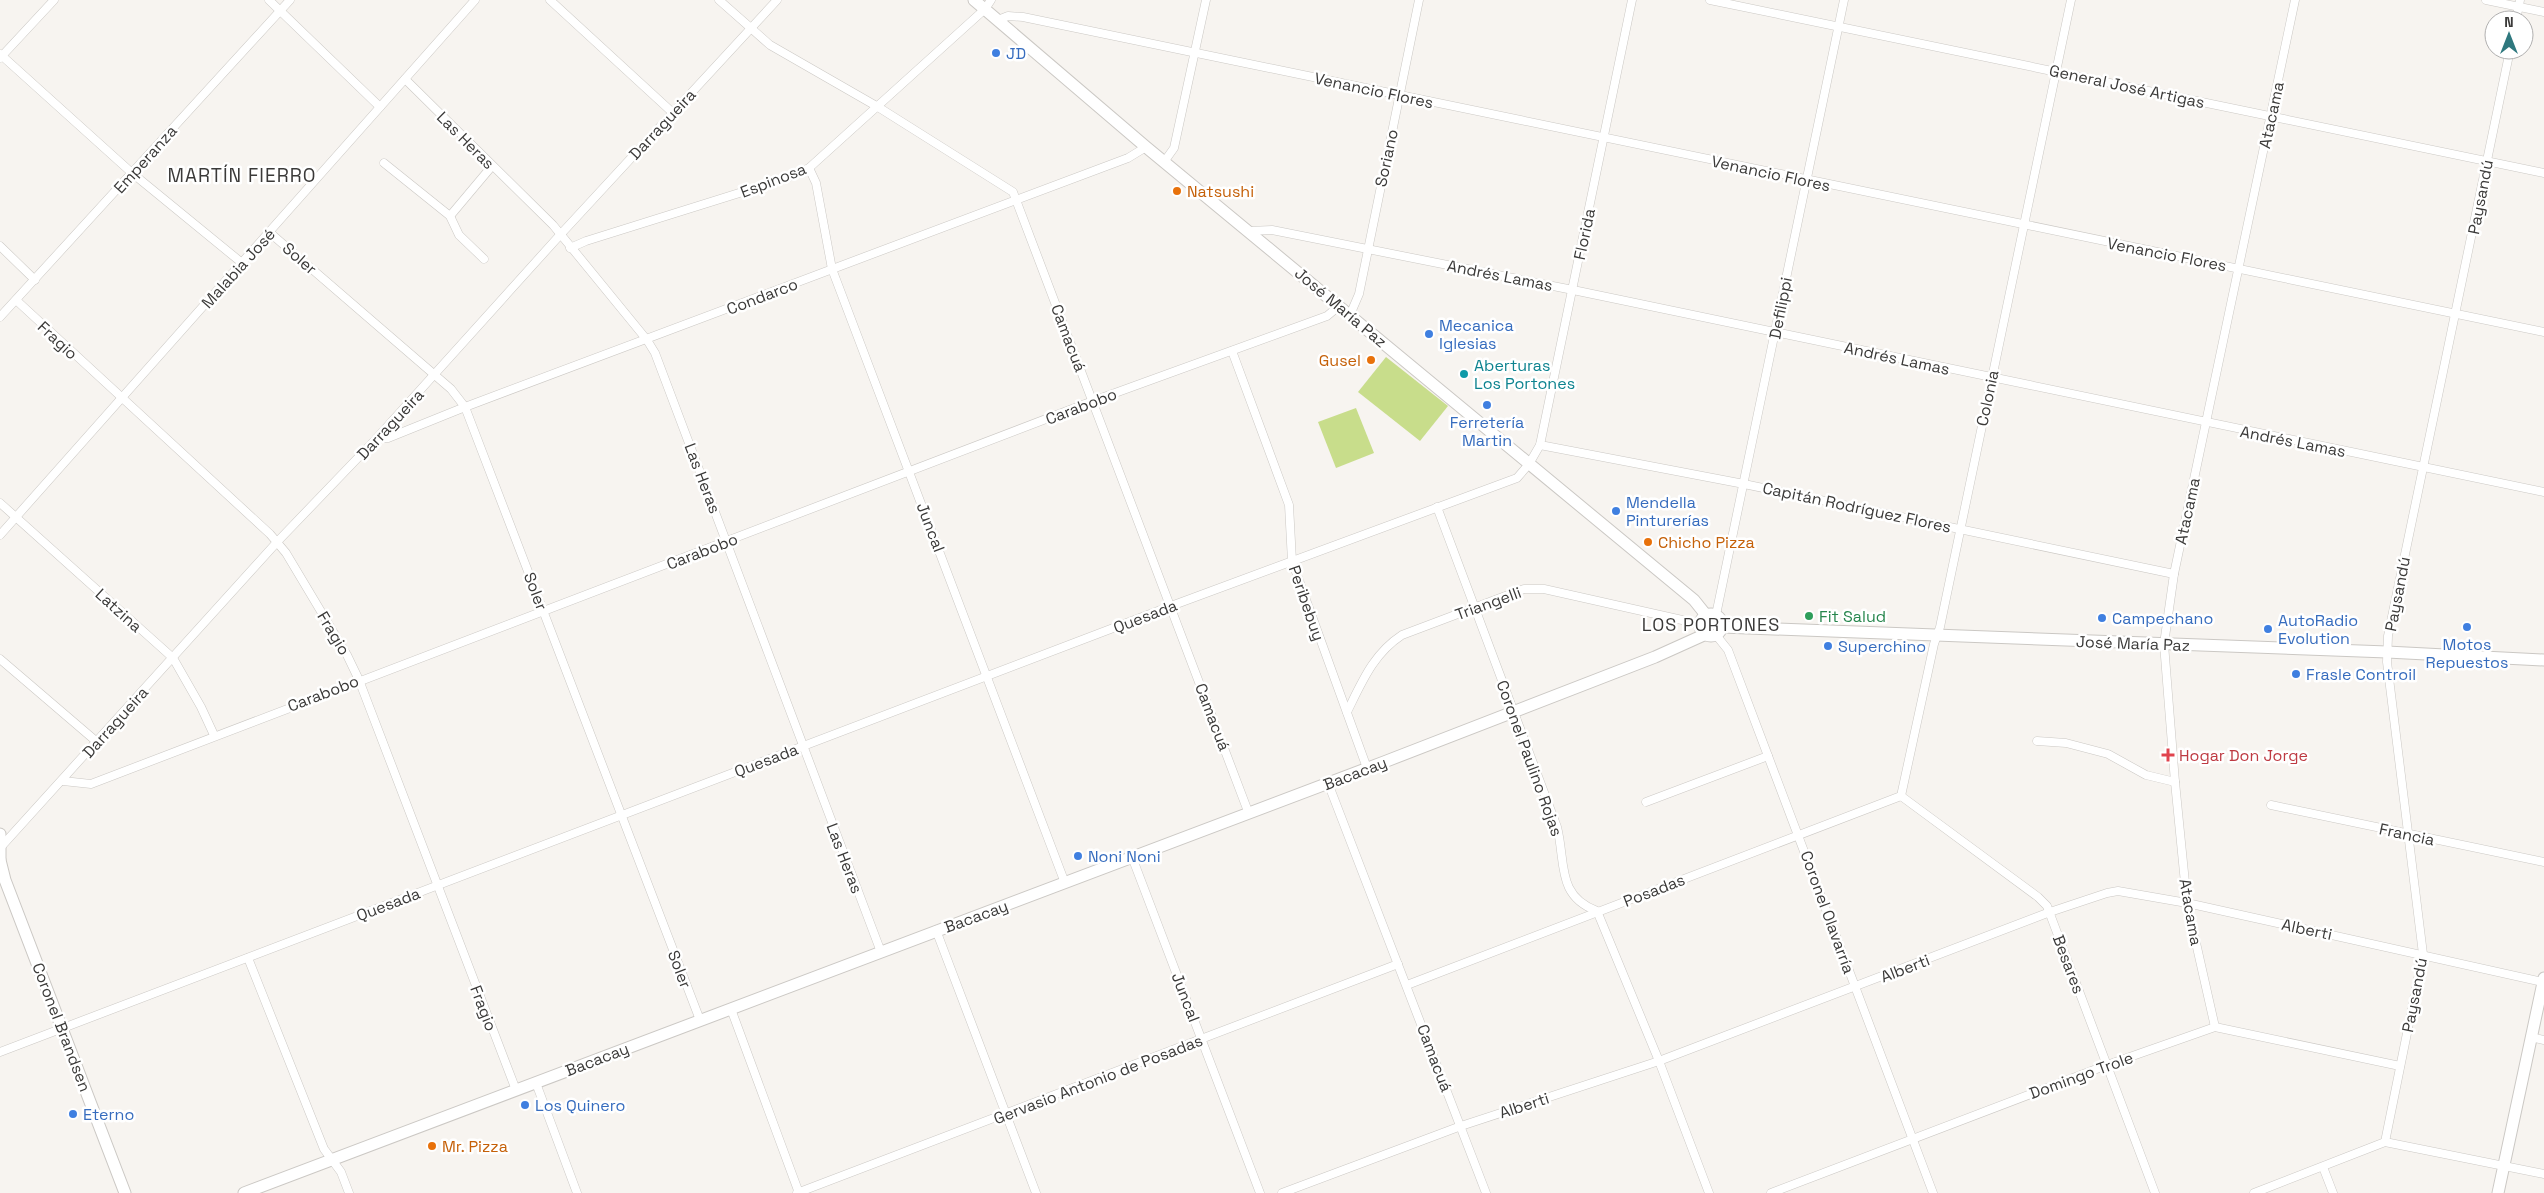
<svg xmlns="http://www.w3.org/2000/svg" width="2544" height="1193" font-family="'Space Grotesk',sans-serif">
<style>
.green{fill:#c8dd8b}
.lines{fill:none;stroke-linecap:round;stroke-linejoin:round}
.street-casing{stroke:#cbc8c4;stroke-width:9}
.secondary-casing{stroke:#cbc8c4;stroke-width:13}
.street{stroke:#fff;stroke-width:8}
.secondary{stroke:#fff;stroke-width:11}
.shop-dot{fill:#3f7fe0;stroke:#fff;stroke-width:2}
.food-dot{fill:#e8710a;stroke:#fff;stroke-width:2}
.culture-dot{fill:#0f9aa8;stroke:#fff;stroke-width:2}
.leisure-dot{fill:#2e9e5b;stroke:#fff;stroke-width:2}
.health-dot{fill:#e0444e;stroke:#fff;stroke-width:2}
.labels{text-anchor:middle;stroke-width:5;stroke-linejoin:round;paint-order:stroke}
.shop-label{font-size:16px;fill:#366cbe;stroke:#fff;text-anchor:start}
.street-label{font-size:16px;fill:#3b3a39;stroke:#fff}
.food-label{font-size:16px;fill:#c56008;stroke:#fff;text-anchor:start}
.culture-label{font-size:16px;fill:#0d838f;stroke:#fff;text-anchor:start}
.leisure-label{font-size:16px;fill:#27864d;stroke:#fff;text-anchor:start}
.health-label{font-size:16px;fill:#be3a42;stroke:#fff;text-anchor:start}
.neighbourhood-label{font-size:18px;letter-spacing:1px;fill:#3b3a39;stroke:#fff}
.quarter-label{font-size:19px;letter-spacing:1px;fill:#3b3a39;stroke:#fff}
</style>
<rect width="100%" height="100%" fill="#f7f4f0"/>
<g class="green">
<path d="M1386,357L1448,406L1420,441L1358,392Z"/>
<path d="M1356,408L1374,453L1336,468L1318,422Z"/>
</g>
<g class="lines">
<g class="street-casing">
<g id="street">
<path d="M269,0L380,107"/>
<path d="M550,0L673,113"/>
<path d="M719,0L770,45L878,107L1013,192L1249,814"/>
<path d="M1710,0L2544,173"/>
<path d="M2486,0L2544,12"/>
<path d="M998,20L1008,16L1023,17L2544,332"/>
<path d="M2516,20L2520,0"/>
<path d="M0,54L132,173L242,263"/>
<path d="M0,58L54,0"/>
<path d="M405,79L553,225L647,340L655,353L881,952"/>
<path d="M1164,162L1174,148L1206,0"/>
<path d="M384,163L450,216L459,235L484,259"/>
<path d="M809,168L816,183L832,269L1065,883"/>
<path d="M450,216L492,166"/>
<path d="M1249,231L1272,230L1573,290L2544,492"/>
<path d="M269,232L451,389L465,407L700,1020"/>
<path d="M0,246L35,280"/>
<path d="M570,248L586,241L787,178L809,168L985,9L991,0"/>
<path d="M16,300L270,534L286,553L347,655L359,680L516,1090"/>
<path d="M1350,315L1359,294L1419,0"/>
<path d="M0,317L290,0"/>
<path d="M1232,351L1289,505L1292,561L1367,768"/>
<path d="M376,439L388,438L465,407L1128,158L1146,147"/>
<path d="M1540,445L1744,484L2174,574"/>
<path d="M0,503L173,658L201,707L214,735"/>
<path d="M1437,507L1557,827C1566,862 1556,896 1597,911L1659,1061L1709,1193"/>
<path d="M0,535L475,0"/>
<path d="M1716,615L1844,0"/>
<path d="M1716,635L1728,650L1933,1193"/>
<path d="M0,659L97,742"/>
<path d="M1347,712C1362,682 1373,654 1402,635L1524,589H1544L1700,624"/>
<path d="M2037,741L2066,743L2108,754L2146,775L2175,782"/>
<path d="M63,781L91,784L1093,401L1327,316L1339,306"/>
<path d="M1328,783L1486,1193"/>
<path d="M1901,796L1934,644L1940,627L2071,0"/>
<path d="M1901,796L2038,897L2047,906L2155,1193"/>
<path d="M1646,802L1768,756"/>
<path d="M2271,805L2544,862"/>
<path d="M0,848L278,541L376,439L560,235L777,0"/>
<path d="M1132,857L1260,1193"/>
<path d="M936,930L1036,1193"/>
<path d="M248,958L324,1149L341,1172L349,1193"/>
<path d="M1407,985L1901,796"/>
<path d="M731,1009L799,1193"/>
<path d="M2215,1027L2187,903L2175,782L2164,644L2174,574L2295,0"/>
<path d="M2531,1037L2544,1040"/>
<path d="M0,1052L1171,606L1517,478L1529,464L1540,445L1632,0"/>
<path d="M536,1083L577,1193"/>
<path d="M2385,1142L2423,954L2387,662L2388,636L2510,50"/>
<path d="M2323,1167L2333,1193"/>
<path d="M797,1193L1398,964"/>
<path d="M1282,1193L1461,1126L1659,1061L2050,912L2107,893L2118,891L2187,903L2543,982"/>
<path d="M1771,1193L2107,1065L2215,1027L2400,1066"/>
<path d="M2254,1193L2385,1142L2544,1174"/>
</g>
</g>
<g class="secondary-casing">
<g id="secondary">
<path d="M974,0L1146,147L1694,600L1706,615"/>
<circle cx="1711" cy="625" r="11"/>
<path d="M1722,627L2387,652L2544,660"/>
<path d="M0,834V859"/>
<path d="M0,860L5,880L125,1193"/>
<path d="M244,1193L1384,762L1655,657L1706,634"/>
<path d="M2498,1193L2544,978"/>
</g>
</g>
<use href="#street" class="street"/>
<use href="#secondary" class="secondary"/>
</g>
<g class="shop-dot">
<circle cx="996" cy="53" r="5"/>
<circle cx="1429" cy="334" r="5"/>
<circle cx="1487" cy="405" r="5"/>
<circle cx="1616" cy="511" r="5"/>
<circle cx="2102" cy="618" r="5"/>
<circle cx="2467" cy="627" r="5"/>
<circle cx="2268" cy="629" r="5"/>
<circle cx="1828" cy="646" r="5"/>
<circle cx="2296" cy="674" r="5"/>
<circle cx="1078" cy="856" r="5"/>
<circle cx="525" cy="1105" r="5"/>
<circle cx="73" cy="1114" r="5"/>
</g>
<g class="food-dot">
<circle cx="1177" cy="191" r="5"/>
<circle cx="1371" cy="360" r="5"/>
<circle cx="1648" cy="542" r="5"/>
<circle cx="432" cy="1146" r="5"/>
</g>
<circle class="culture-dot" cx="1464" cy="374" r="5"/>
<circle class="leisure-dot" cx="1809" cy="616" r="5"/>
<path class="health-dot" d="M2165.5 747.5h5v5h5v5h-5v5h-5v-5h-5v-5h5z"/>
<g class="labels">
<g class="shop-label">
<text x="1006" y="59">JD</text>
<text x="1439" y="331">Mecanica<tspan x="1439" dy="18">Iglesias</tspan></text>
<text x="1487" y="428" text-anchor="middle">Ferretería<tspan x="1487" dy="18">Martin</tspan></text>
<text x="1626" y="508">Mendella<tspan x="1626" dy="18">Pinturerías</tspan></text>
<text x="2112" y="624">Campechano</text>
<text x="2278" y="626">AutoRadio<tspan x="2278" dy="18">Evolution</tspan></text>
<text x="2467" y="650" text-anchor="middle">Motos<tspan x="2467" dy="18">Repuestos</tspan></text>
<text x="1838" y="652">Superchino</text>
<text x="2306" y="680">Frasle Controil</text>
<text x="1088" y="862">Noni Noni</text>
<text x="535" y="1111">Los Quinero</text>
<text x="83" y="1120">Eterno</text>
</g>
<g class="street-label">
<text transform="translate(2127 86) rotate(12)" y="6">General José Artigas</text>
<text transform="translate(1374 90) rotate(12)" y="6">Venancio Flores</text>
<text transform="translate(2271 115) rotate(-78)" y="6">Atacama</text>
<text transform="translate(662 124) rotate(-47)" y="6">Darragueira</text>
<text transform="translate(466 140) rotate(45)" y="6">Las Heras</text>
<text transform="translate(1386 158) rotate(-78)" y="6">Soriano</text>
<text transform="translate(145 159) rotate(-48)" y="6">Emperanza</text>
<text transform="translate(1771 173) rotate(12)" y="6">Venancio Flores</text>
<text transform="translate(773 180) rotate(-21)" y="6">Espinosa</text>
<text transform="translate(2480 197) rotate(-79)" y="6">Paysandú</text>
<text transform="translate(1584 234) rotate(-78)" y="6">Florida</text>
<text transform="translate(2167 254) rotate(11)" y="6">Venancio Flores</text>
<text transform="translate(300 258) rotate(41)" y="6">Soler</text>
<text transform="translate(238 268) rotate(-48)" y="6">Malabia José</text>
<text transform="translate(1500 275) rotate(11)" y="6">Andrés Lamas</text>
<text transform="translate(762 296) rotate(-21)" y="6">Condarco</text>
<text transform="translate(1341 307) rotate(40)" y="6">José María Paz</text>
<text transform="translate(1780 308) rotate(-79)" y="6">Defilippi</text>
<text transform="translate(1069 338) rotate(69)" y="6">Camacuá</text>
<text transform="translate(58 340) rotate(43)" y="6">Fragio</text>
<text transform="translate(1897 358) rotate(12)" y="6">Andrés Lamas</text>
<text transform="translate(1987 398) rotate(-78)" y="6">Colonia</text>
<text transform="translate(1081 406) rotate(-21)" y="6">Carabobo</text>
<text transform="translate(390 424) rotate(-47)" y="6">Darragueira</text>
<text transform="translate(2293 441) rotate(11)" y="6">Andrés Lamas</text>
<text transform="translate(703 478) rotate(69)" y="6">Las Heras</text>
<text transform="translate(1857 507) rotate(12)" y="6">Capitán Rodríguez Flores</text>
<text transform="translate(2187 511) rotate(-78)" y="6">Atacama</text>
<text transform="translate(931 527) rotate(69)" y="6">Juncal</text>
<text transform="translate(702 551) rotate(-21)" y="6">Carabobo</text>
<text transform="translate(536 591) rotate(69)" y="6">Soler</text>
<text transform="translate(2397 594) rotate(-79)" y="6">Paysandú</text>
<text transform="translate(1307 603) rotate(71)" y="6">Peribebuy</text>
<text transform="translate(1488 603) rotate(-20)" y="6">Triangelli</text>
<text transform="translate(119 610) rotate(42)" y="6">Latzina</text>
<text transform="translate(1145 616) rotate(-21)" y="6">Quesada</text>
<text transform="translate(334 633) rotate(59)" y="6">Fragio</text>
<text transform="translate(2133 643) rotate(2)" y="6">José María Paz</text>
<text transform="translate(323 693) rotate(-21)" y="6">Carabobo</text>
<text transform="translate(1213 717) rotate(69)" y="6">Camacuá</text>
<text transform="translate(115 722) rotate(-48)" y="6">Darragueira</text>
<text transform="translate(1530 758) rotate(70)" y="6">Coronel Paulino Rojas</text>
<text transform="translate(766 760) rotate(-21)" y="6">Quesada</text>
<text transform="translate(1355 773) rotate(-21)" y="6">Bacacay</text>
<text transform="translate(2407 834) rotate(12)" y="6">Francia</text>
<text transform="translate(845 858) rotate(69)" y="6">Las Heras</text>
<text transform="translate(1654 890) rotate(-21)" y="6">Posadas</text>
<text transform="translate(388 904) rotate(-21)" y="6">Quesada</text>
<text transform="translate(1828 912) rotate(70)" y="6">Coronel Olavarría</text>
<text transform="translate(2191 912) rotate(80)" y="6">Atacama</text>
<text transform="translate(976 916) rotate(-20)" y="6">Bacacay</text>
<text transform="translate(2307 929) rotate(12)" y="6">Alberti</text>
<text transform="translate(2069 964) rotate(69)" y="6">Besares</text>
<text transform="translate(1905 968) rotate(-21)" y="6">Alberti</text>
<text transform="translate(680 969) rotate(69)" y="6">Soler</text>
<text transform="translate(2414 995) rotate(-79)" y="6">Paysandú</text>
<text transform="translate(1186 997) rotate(69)" y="6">Juncal</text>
<text transform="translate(484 1008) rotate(69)" y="6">Fragio</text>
<text transform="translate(62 1027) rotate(69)" y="6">Coronel Brandsen</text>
<text transform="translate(1435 1058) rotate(69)" y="6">Camacuá</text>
<text transform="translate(597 1059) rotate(-21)" y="6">Bacacay</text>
<text transform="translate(2081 1075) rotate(-20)" y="6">Domingo Trole</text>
<text transform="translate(1098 1079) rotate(-21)" y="6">Gervasio Antonio de Posadas</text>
<text transform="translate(1524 1105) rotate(-18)" y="6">Alberti</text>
</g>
<g class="food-label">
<text x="1187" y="197">Natsushi</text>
<text x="1361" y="366" text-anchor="end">Gusel</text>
<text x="1658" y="548">Chicho Pizza</text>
<text x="442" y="1152">Mr. Pizza</text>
</g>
<g class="culture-label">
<text x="1474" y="371">Aberturas<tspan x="1474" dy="18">Los Portones</tspan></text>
</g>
<g class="leisure-label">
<text x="1819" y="622">Fit Salud</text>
</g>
<g class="health-label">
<text x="2179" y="761">Hogar Don Jorge</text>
</g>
<g class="neighbourhood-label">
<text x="1711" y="631">LOS PORTONES</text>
</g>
<g class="quarter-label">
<text x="242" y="182">MARTÍN FIERRO</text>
</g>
</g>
<g transform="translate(2509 35)"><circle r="24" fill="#ffffff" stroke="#b1b0b0"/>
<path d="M0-4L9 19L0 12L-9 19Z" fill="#2f787e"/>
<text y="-8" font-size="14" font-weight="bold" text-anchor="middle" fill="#3b3a39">N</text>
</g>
</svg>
